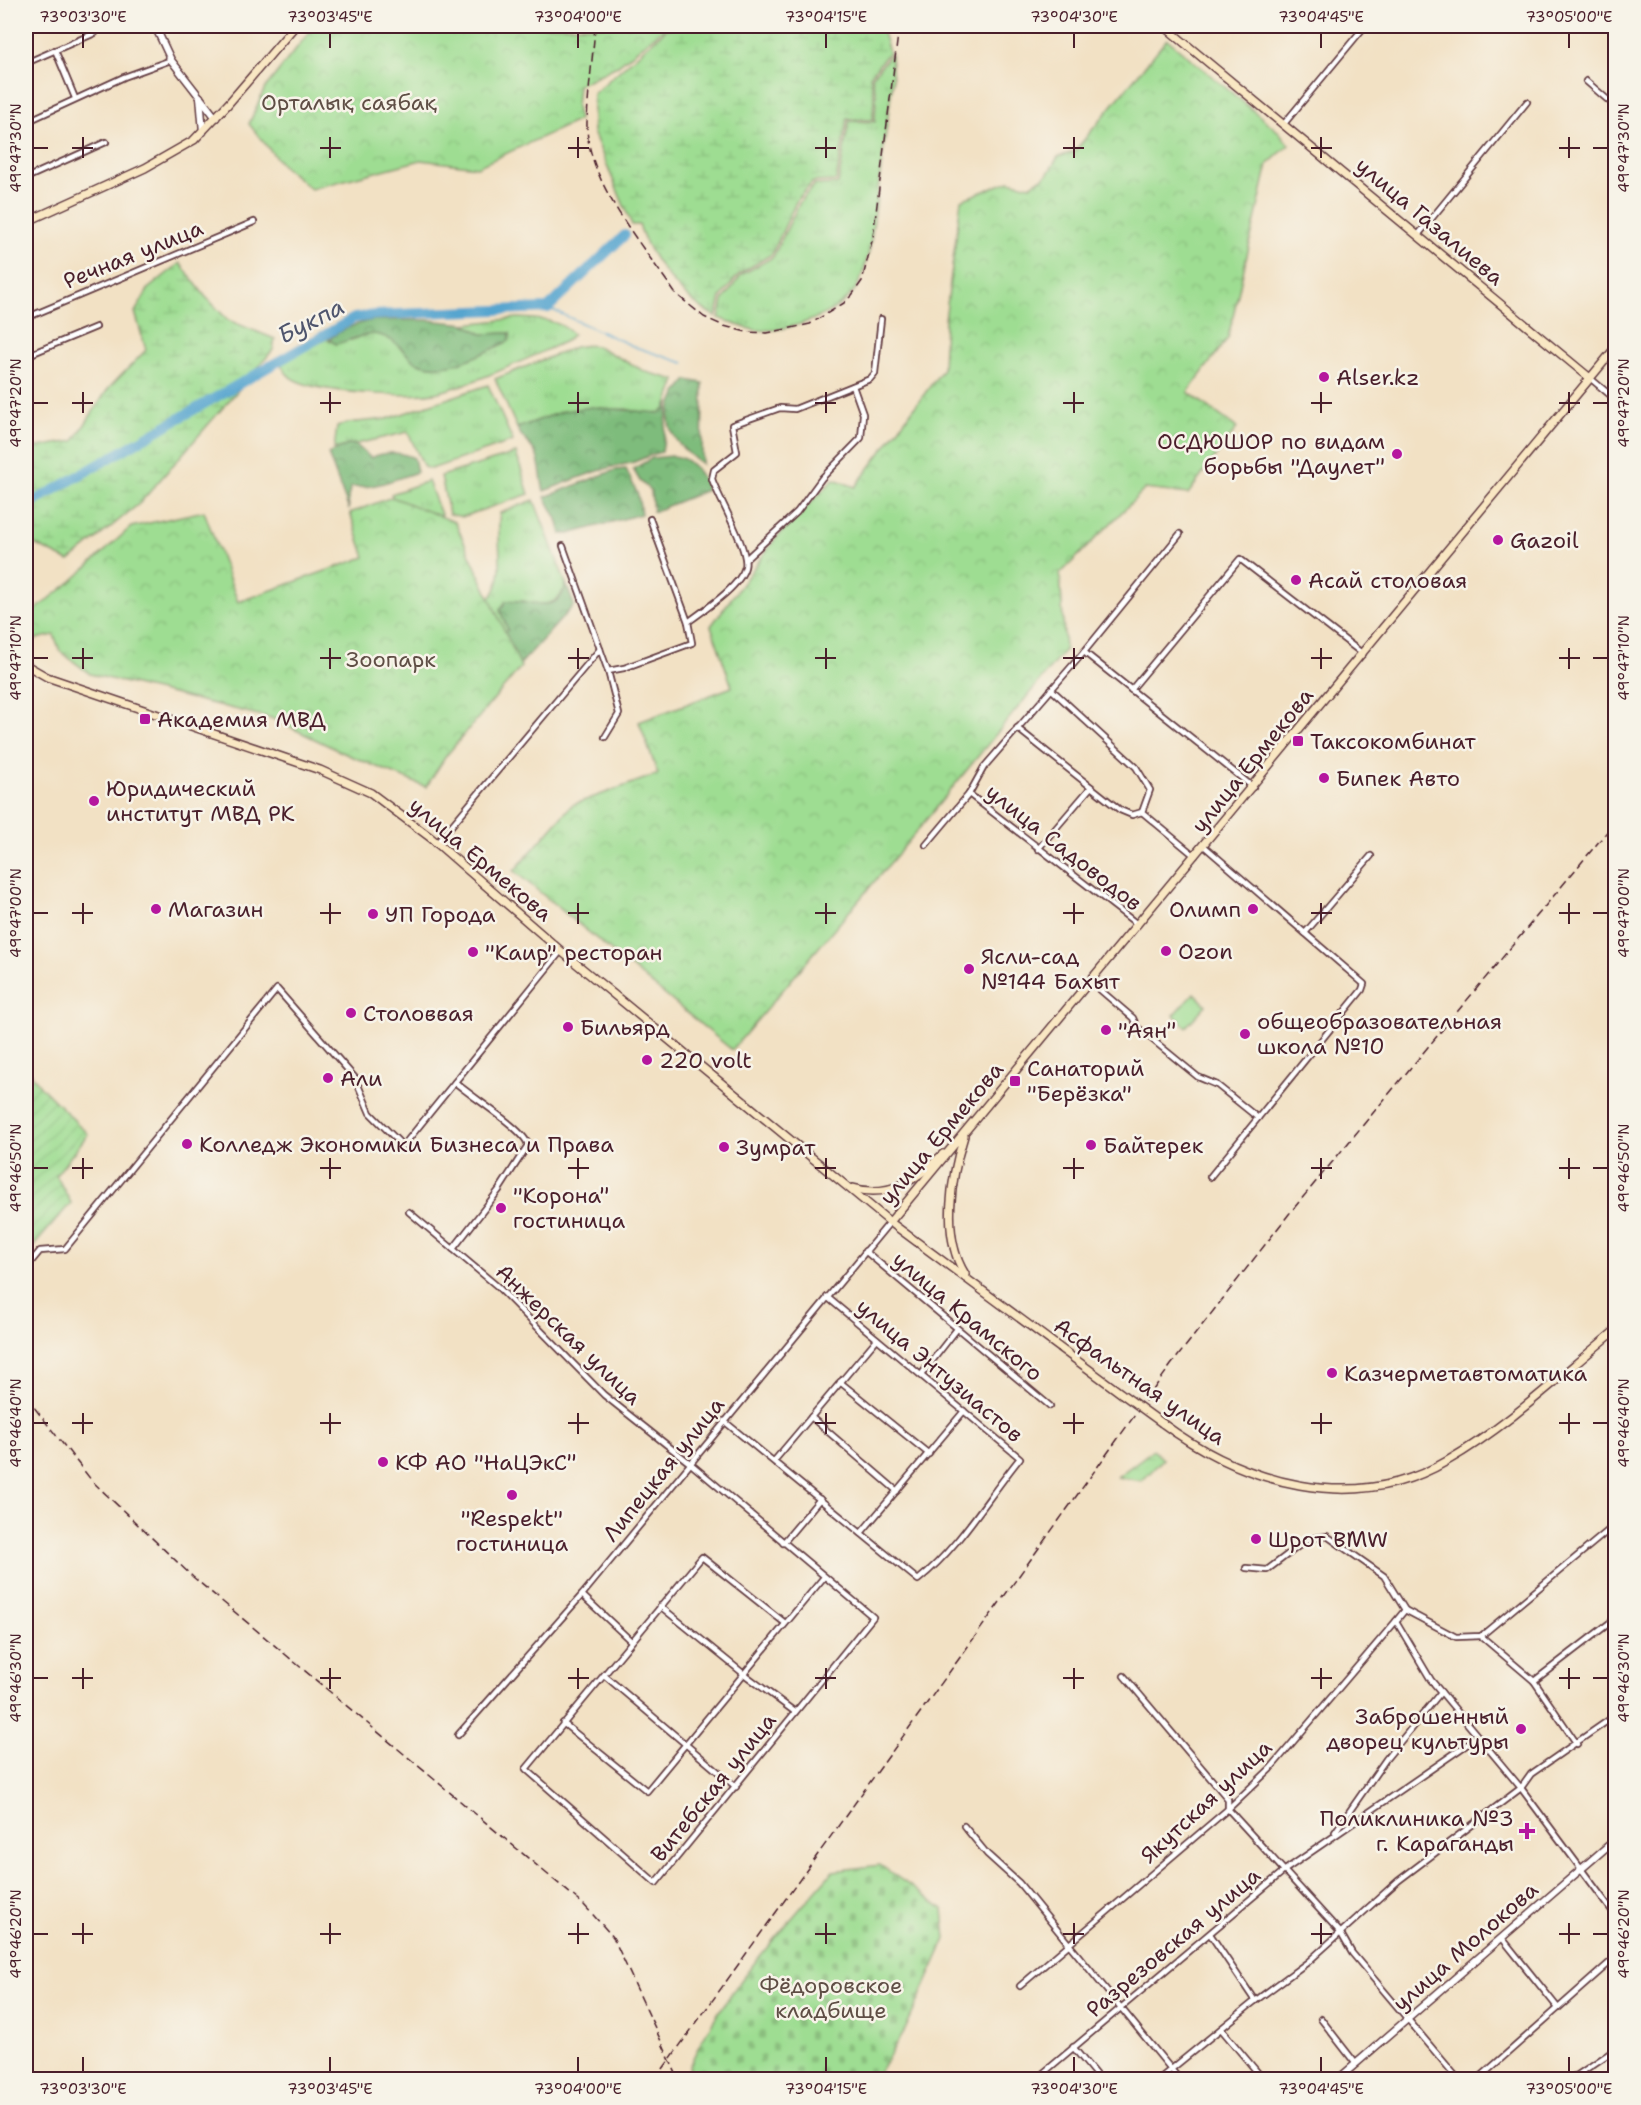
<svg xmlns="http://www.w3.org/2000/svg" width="1641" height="2105" font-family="'Shantell Sans',sans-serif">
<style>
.grass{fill:url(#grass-tufts);stroke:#747e5e;stroke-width:1.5}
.forest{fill:url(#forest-crowns);stroke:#646e54;stroke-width:1.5}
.wetland{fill:url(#wetland-marsh);stroke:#747e5e;stroke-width:1.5}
.cemetery{fill:url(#cemetery-stones);stroke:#747e5e;stroke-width:1.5}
.park{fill:url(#park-crowns);stroke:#747e5e;stroke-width:1.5}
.garden{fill:url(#garden-furrows);stroke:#747e5e;stroke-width:1.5}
.pitch{fill:#9edd92;stroke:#747e5e;stroke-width:1.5}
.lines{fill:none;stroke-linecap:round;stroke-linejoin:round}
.stream{stroke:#56a5cf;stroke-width:1.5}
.river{stroke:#56a5cf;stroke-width:10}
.minor-casing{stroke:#633c42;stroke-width:8}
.tertiary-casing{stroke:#633c42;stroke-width:9}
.secondary-casing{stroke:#633c42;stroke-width:10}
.minor{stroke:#fff;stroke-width:4.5}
.tertiary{stroke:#fff;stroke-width:6}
.secondary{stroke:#f9e7c3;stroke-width:7}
.rail{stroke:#4a1f2b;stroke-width:1.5;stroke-dasharray:9 4.5;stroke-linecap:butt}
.secondary-bridge-casing{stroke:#633c42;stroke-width:10;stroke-linecap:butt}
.secondary-bridge{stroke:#f9e7c3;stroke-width:7}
.ticks{fill:none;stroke:#4a1f2b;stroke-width:2}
.poi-dot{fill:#b5179e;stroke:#f7f3e8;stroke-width:2}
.labels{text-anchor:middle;stroke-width:5;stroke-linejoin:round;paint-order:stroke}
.park-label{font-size:22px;fill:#5f4e45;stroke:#f7f3e8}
.street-label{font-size:22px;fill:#4a1f2b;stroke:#f7f3e8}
.poi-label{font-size:22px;fill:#4a1f2b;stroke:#f7f3e8;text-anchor:start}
.water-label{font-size:24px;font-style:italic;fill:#4f556d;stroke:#f7f3e8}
.neatline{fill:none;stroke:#4a1f2b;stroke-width:2}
.ticks-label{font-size:15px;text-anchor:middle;fill:#4a1f2b}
</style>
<defs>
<pattern id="grass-tufts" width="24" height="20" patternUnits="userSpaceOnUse" patternTransform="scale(1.5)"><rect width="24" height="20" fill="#9edd92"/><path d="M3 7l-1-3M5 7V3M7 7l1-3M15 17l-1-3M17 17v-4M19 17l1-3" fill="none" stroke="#8abd7e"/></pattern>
<pattern id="forest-crowns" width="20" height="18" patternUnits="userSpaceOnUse" patternTransform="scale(1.5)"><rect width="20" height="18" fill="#7ebc7c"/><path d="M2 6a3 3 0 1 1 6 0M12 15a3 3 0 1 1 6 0" fill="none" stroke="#699866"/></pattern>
<pattern id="wetland-marsh" width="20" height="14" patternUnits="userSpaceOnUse" patternTransform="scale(1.5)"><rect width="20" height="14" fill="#9edd92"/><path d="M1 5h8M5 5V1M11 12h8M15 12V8" fill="none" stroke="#8abd7e"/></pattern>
<pattern id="cemetery-stones" width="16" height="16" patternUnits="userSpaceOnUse" patternTransform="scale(1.5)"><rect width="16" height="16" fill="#9edd92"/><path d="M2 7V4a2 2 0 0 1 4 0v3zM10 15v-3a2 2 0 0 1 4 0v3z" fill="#8abd7e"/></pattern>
<pattern id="park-crowns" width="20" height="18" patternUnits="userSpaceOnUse" patternTransform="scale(1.5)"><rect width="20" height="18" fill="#9edd92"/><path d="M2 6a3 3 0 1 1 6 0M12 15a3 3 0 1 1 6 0" fill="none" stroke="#8abd7e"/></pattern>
<pattern id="garden-furrows" width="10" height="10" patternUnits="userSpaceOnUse" patternTransform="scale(1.5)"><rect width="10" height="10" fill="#9edd92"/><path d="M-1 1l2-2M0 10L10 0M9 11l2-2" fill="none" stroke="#8abd7e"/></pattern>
</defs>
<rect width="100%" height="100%" fill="#f7f3e8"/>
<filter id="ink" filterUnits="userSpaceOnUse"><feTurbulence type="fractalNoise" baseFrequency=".0167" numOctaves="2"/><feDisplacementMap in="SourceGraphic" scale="12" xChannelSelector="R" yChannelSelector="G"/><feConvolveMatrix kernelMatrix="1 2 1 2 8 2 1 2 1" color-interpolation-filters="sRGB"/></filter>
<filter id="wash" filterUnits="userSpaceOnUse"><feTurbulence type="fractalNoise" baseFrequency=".008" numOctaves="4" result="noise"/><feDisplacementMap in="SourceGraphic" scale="24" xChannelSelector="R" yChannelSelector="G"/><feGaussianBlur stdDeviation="1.35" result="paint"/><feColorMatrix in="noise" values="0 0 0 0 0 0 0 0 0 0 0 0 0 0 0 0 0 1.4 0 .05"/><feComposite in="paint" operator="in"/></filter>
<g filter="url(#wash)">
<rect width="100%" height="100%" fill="#f2e1c4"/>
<g class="grass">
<path d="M891,54L893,81L870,248C866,262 864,275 856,288C838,315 787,333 755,330C743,328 731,323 719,318L723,300L741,275L773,257L800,202L814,185L838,184L849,121L875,122L876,94L872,77Z"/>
<path d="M518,318C539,319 558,319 573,334L566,341C526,359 486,379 443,391C416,399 320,393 295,380C288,377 284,370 280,363L336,334L329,340H352L366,333L386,335L416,362L438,366L456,364L509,341L510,333L482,334L465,324Z"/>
<path d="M589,345L599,347L646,372L676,380L666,408L659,413L646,414L626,409L564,411L517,428L495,379L575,347Z"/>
<path d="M488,385L513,441L431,469L424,467L408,432L334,449L337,427L347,423L387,419Z"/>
<path d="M516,453L529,494L462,517L449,514L441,476Z"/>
<path d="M428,481L444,522L396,510L391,494Z"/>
<path d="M534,500L566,584C561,605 541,608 524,601L500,610L508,630L472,644L478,605C483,602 491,599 493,594C507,570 495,538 500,513Z"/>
</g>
<g class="forest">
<path d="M374,320H428L465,324L482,334L510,333L509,341C483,353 446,376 416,362C410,359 405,351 399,346C374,325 363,337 336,344L329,340C341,328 358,323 374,320Z"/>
<path d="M687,380L703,383L702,464C667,440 656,415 687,380Z"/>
<path d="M669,401L662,452C650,454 639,461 631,463C601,468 573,480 544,491C541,480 541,467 537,456C532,444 522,440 517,428L564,411L592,407L659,413L666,408Z"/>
<path d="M350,444L357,446L371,458C385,451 400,452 414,458L417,472C396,479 373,489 351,487L348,497L349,510L328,454Z"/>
<path d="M673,456C690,457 703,475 707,490L653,512L651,491L640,481L633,469L652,458Z"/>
<path d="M626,469L638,495L641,514L569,534H561L557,519L545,497L615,470Z"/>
<path d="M566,584L574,605L514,671L501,633L508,630L500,610L506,601C528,596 557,620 566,584Z"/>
</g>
<g class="wetland">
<path d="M670,26H881L889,52L870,76L874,95L873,120L847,119L836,181L813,182L797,200L772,254L739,274L721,297L716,317C682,298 651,262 639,225H632L593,132V94Z"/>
<path d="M180,263L205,296L228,320L275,339L273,350L140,503L69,561L26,540V449L74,441L108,389L146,350L135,312L149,288Z"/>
<path d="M1153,1450L1163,1459L1142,1481L1117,1477Z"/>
</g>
<path class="cemetery" d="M880,1865L943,1909L946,1939L905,2030L875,2079H693L689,2067C720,1995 782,1930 833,1871Z"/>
<g class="park">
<path d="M314,26H667L617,66L578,85L576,107L579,120L477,167L421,160L311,189L282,165L249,124L265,88Z"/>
<path d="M1167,39L1279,132L1289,145L1268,164L1228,338L1188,392L1237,428L1188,494L1145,489L1060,574L1065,650L908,842L732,1050L514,871L572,805L658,774L639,722L732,687L711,626L776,538L834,479L855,487L943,369L945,320L961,200L1009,181L1030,186L1047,175L1058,157L1074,152Z"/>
<path d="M392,497L455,522L521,667L446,756L426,787L348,755L271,718L90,674L60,651L54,635L26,641V617L72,581L131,527L204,511L238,602L365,557L350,513Z"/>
</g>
<path class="garden" d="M26,1067L41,1087L88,1134L56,1175L71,1203L26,1255Z"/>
<path class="pitch" d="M1194,993L1206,1005L1186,1027L1174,1015Z"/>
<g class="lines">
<path class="stream" d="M548,308L635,347L684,363"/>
<path class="river" d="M26,506L354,318L375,315L548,308L625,235"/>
</g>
</g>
<g filter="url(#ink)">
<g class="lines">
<g class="minor-casing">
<g id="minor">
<path d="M55,50L75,98"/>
<path d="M26,63L95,33L92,26"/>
<path d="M1586,81L1616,107"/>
<path d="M26,122L124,77L171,60"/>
<path d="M1283,125L1365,26"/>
<path d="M26,178L106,142"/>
<path d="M1418,235L1527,102"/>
<path d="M26,286L30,283"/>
<path d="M26,318L254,222"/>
<path d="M26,356L96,327"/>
<path d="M1590,378L1616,400"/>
<path d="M650,519L688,622"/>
<path d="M563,546L608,671L619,714L605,737"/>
<path d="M746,559L797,512L822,478L861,438L863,414L853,386"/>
<path d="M1084,652L1253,787"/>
<path d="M608,671L624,668L692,643L688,622C704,610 740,587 745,567C750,551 718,497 712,479L714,470L737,452L732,425L780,408L795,409L870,379L875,373L881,319"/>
<path d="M1051,689L1136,767L1150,790L1142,812L1195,856"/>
<path d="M1131,690L1240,559L1363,654"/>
<path d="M1017,728L1120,810L1132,815L1142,812"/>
<path d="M969,794L1137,924"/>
<path d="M436,844L600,649"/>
<path d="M926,845L969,794L984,767L1084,652L1180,534"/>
<path d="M1204,846L1364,984L1362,990L1210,1177"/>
<path d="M1038,849L1091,787"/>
<path d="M1305,933L1371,856"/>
<path d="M1091,982L1133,1018L1137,1027L1198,1077L1217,1085L1258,1118"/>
<path d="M409,1212L497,1286L604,1395L691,1464L873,1617L656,1883L526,1769L702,1557L785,1623"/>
<path d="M453,1249L499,1190L528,1145C525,1130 470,1096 455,1082"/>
<path d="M865,1251L1050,1406"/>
<path d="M26,1268L40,1251L65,1249L277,989L355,1078L370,1113L403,1146L561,951"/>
<path d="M921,1375L957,1329"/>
<path d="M840,1382L929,1454"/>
<path d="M811,1417L897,1491"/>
<path d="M724,1421L918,1580C960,1546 986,1500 1020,1458L827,1297"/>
<path d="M774,1461L877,1339"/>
<path d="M861,1533L964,1411"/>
<path d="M783,1543L820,1499"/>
<path d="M1246,1568L1267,1570L1308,1539L1327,1536L1384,1576L1405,1610L1456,1637L1481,1636L1616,1524"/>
<path d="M582,1595L631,1641"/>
<path d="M660,1606L744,1674L795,1712"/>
<path d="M1405,1610L1396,1621L1431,1680L1521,1788L1616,1916"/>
<path d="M1481,1636L1534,1681L1577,1744"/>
<path d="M604,1675L736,1787"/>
<path d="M1124,1676L1228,1799V1809L1340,1932L1352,1953L1459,2080"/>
<path d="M1534,1681L1616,1618"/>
<path d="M563,1723L647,1791L824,1577"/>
<path d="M458,1735L582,1595L890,1222"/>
<path d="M964,1826L987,1854L1019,1883L1180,2080"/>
<path d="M1335,1832L1386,1759L1441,1692"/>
<path d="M1210,1934L1255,2001"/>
<path d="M1502,1938L1558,2008"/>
<path d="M1020,1986L1228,1809L1270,1769L1396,1621"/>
<path d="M1321,2019L1356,2064"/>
<path d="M1221,2029L1264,2080"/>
<path d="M1073,2047L1100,2080"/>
<path d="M1035,2080L1285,1870L1478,1737"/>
<path d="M1158,2080L1255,2001L1308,1962L1398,1881L1521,1788L1531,1774L1616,1715"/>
<path d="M1477,2080L1616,1957"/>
<path d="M1570,2080L1616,2049"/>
</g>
</g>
<g class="tertiary-casing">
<g id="tertiary">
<path d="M155,26L171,60L216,118"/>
<path d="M200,97L203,132"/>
<path d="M1337,2080L1616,1839"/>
</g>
</g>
<g class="secondary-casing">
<g id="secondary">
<path d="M1164,26L1590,378"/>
<path d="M26,222L145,168L194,140L228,104L295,26"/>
<path d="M26,665L47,677L320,770L371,793L431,838L561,951L890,1222L1122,1394"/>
<path d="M964,1136C951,1177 941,1236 965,1274"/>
<path d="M853,1188C889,1199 918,1179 943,1154"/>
<path d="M890,1222L1616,347"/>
<path d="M1162,1423C1243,1483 1354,1516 1447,1461C1508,1426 1561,1375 1616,1330"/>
</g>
</g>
<use href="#minor" class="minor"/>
<use href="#tertiary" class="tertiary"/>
<use href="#secondary" class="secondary"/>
<g class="rail">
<path d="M595,26C593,57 588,90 587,122C585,180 644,247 675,293L704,317L724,326L746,332L767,333L810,324L844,303L852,295L862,281L873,237L899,26"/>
<path d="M26,1397L92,1481L193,1577L584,1905L613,1937L679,2080"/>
<path d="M655,2080L1171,1365L1289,1214L1616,821"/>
</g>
<g class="secondary-bridge-casing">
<path id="secondary-bridge" d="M1122,1394L1162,1423"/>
</g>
<use href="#secondary-bridge" class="secondary-bridge"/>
</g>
</g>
<path class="ticks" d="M83,33V48M330,33V48M578,33V48M826,33V48M1074,33V48M1321,33V48M1569,33V48M83,137V158M330,137V158M578,137V158M826,137V158M1074,137V158M1321,137V158M1569,137V158M33,148H48M72,148H93M320,148H341M568,148H589M815,148H836M1063,148H1084M1311,148H1332M1559,148H1580M1593,148H1608M83,392V413M330,392V413M578,392V413M826,392V413M1074,392V413M1321,392V413M1569,392V413M33,403H48M72,403H93M320,403H341M568,403H589M815,403H836M1063,403H1084M1311,403H1332M1559,403H1580M1593,403H1608M83,648V669M330,648V669M578,648V669M826,648V669M1074,648V669M1321,648V669M1569,648V669M33,658H48M72,658H93M320,658H341M568,658H589M815,658H836M1063,658H1084M1311,658H1332M1559,658H1580M1593,658H1608M83,903V924M330,903V924M578,903V924M826,903V924M1074,903V924M1321,903V924M1569,903V924M33,913H48M72,913H93M320,913H341M568,913H589M815,913H836M1063,913H1084M1311,913H1332M1559,913H1580M1593,913H1608M83,1158V1179M330,1158V1179M578,1158V1179M826,1158V1179M1074,1158V1179M1321,1158V1179M1569,1158V1179M33,1168H48M72,1168H93M320,1168H341M568,1168H589M815,1168H836M1063,1168H1084M1311,1168H1332M1559,1168H1580M1593,1168H1608M83,1413V1434M330,1413V1434M578,1413V1434M826,1413V1434M1074,1413V1434M1321,1413V1434M1569,1413V1434M33,1423H48M72,1423H93M320,1423H341M568,1423H589M815,1423H836M1063,1423H1084M1311,1423H1332M1559,1423H1580M1593,1423H1608M83,1668V1689M330,1668V1689M578,1668V1689M826,1668V1689M1074,1668V1689M1321,1668V1689M1569,1668V1689M33,1678H48M72,1678H93M320,1678H341M568,1678H589M815,1678H836M1063,1678H1084M1311,1678H1332M1559,1678H1580M1593,1678H1608M83,1923V1944M330,1923V1944M578,1923V1944M826,1923V1944M1074,1923V1944M1321,1923V1944M1569,1923V1944M33,1934H48M72,1934H93M320,1934H341M568,1934H589M815,1934H836M1063,1934H1084M1311,1934H1332M1559,1934H1580M1593,1934H1608M83,2057V2072M330,2057V2072M578,2057V2072M826,2057V2072M1074,2057V2072M1321,2057V2072M1569,2057V2072"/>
<g class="poi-dot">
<circle cx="1324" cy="377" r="6"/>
<circle cx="1397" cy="454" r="6"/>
<circle cx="1498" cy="540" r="6"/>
<circle cx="1296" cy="580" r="6"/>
<rect x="139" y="713" width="12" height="12" rx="3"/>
<rect x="1292" y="735" width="12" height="12" rx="3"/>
<circle cx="1324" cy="778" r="6"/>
<circle cx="94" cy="801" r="6"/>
<circle cx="156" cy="909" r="6"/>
<circle cx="1253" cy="909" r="6"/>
<circle cx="373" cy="914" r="6"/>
<circle cx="1166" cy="951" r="6"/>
<circle cx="473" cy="952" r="6"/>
<circle cx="969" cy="969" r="6"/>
<circle cx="351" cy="1013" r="6"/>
<circle cx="568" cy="1027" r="6"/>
<circle cx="1106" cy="1030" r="6"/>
<circle cx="1245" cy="1034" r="6"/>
<circle cx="647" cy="1060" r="6"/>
<circle cx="328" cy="1078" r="6"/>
<rect x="1009" y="1075" width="12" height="12" rx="3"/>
<circle cx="187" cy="1144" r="6"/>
<circle cx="1091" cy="1145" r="6"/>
<circle cx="724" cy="1147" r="6"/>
<circle cx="501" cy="1208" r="6"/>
<circle cx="1332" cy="1373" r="6"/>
<circle cx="383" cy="1462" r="6"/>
<circle cx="512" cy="1495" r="6"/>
<circle cx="1256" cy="1539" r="6"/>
<circle cx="1521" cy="1729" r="6"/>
<path d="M1524 1822h6v6h6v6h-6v6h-6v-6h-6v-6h6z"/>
</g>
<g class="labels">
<g class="park-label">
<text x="349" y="110">Орталық саябақ</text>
<text x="391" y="667">Зоопарк</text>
<text x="831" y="1993">Фёдоровское<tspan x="831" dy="25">кладбище</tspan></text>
</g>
<g class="street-label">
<text transform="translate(1430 221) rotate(40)" y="8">улица Газалиева</text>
<text transform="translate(133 254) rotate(-22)" y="8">Речная улица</text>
<text transform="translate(1252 760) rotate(-51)" y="8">улица Ермекова</text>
<text transform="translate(1064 847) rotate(38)" y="8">улица Садоводов</text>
<text transform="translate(481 859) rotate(40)" y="8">улица Ермекова</text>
<text transform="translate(941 1133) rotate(-50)" y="8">улица Ермекова</text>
<text transform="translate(968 1316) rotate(40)" y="8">улица Крамского</text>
<text transform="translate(569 1334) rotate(44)" y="8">Анжерская улица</text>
<text transform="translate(940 1370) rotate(40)" y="8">улица Энтузиастов</text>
<text transform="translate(1140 1381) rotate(35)" y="8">Асфальтная улица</text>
<text transform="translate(663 1469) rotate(-51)" y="8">Липецкая улица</text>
<text transform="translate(713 1787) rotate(-51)" y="8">Витебская улица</text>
<text transform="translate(1206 1801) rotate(-43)" y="8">Якутская улица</text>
<text transform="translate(1173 1942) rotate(-40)" y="8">Разрезовская улица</text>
<text transform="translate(1465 1946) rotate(-41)" y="8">улица Молокова</text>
</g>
<g class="poi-label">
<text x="1336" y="385">Alser.kz</text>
<text x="1385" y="449" text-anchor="end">ОСДЮШОР по видам<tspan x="1385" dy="25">борьбы "Даулет"</tspan></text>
<text x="1510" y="548">Gazoil</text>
<text x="1308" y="588">Асай столовая</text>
<text x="157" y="727">Академия МВД</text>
<text x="1310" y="749">Таксокомбинат</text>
<text x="1336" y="786">Бипек Авто</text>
<text x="106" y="796">Юридический<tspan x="106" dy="25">институт МВД РК</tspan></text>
<text x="168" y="917">Магазин</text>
<text x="1241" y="917" text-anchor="end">Олимп</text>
<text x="385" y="922">УП Города</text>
<text x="1178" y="959">Ozon</text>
<text x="485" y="960">"Каир" ресторан</text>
<text x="981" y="964">Ясли-сад<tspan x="981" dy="25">№144 Бахыт</tspan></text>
<text x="363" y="1021">Столоввая</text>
<text x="1257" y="1029">общеобразовательная<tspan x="1257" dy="25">школа №10</tspan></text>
<text x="580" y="1035">Бильярд</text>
<text x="1118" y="1038">"Аян"</text>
<text x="659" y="1068">220 volt</text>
<text x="1027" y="1076">Санаторий<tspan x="1027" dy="25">"Берёзка"</tspan></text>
<text x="340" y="1086">Али</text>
<text x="199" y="1152">Колледж Экономики Бизнеса и Права</text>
<text x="1103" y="1153">Байтерек</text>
<text x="736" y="1155">Зумрат</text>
<text x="513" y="1203">"Корона"<tspan x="513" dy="25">гостиница</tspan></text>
<text x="1344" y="1381">Казчерметавтоматика</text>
<text x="395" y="1470">КФ АО "НаЦЭкС"</text>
<text x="512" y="1526" text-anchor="middle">"Respekt"<tspan x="512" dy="25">гостиница</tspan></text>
<text x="1268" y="1547">Шрот BMW</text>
<text x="1509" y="1724" text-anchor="end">Заброшенный<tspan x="1509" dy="25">дворец культуры</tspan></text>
<text x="1514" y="1826" text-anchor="end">Поликлиника №3<tspan x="1514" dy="25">г. Караганды</tspan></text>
</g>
<g class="water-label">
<text transform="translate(311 321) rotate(-27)" y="8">Букпа</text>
</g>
</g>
<rect width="1641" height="2105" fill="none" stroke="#f7f3e8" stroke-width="66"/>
<rect x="33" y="33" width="1575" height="2039" class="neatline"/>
<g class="ticks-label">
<text x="83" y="22">73°03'30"E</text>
<text x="330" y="22">73°03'45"E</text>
<text x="578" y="22">73°04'00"E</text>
<text x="826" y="22">73°04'15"E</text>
<text x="1074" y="22">73°04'30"E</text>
<text x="1321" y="22">73°04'45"E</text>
<text x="1569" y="22">73°05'00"E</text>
<text transform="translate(16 148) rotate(-90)" y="5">49°47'30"N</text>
<text transform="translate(1624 148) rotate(-90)" y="5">49°47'30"N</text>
<text transform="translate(16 403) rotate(-90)" y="5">49°47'20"N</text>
<text transform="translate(1624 403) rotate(-90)" y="5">49°47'20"N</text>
<text transform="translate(16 658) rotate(-90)" y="5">49°47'10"N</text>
<text transform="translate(1624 658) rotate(-90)" y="5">49°47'10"N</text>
<text transform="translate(16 913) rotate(-90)" y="5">49°47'00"N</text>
<text transform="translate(1624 913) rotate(-90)" y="5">49°47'00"N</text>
<text transform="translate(16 1168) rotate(-90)" y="5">49°46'50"N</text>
<text transform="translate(1624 1168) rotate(-90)" y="5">49°46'50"N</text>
<text transform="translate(16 1423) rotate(-90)" y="5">49°46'40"N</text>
<text transform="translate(1624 1423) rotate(-90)" y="5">49°46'40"N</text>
<text transform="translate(16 1678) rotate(-90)" y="5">49°46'30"N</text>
<text transform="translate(1624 1678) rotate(-90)" y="5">49°46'30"N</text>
<text transform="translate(16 1934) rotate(-90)" y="5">49°46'20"N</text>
<text transform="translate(1624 1934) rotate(-90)" y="5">49°46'20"N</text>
<text x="83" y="2094">73°03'30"E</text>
<text x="330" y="2094">73°03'45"E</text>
<text x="578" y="2094">73°04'00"E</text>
<text x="826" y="2094">73°04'15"E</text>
<text x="1074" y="2094">73°04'30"E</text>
<text x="1321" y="2094">73°04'45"E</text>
<text x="1569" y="2094">73°05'00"E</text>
</g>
</svg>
